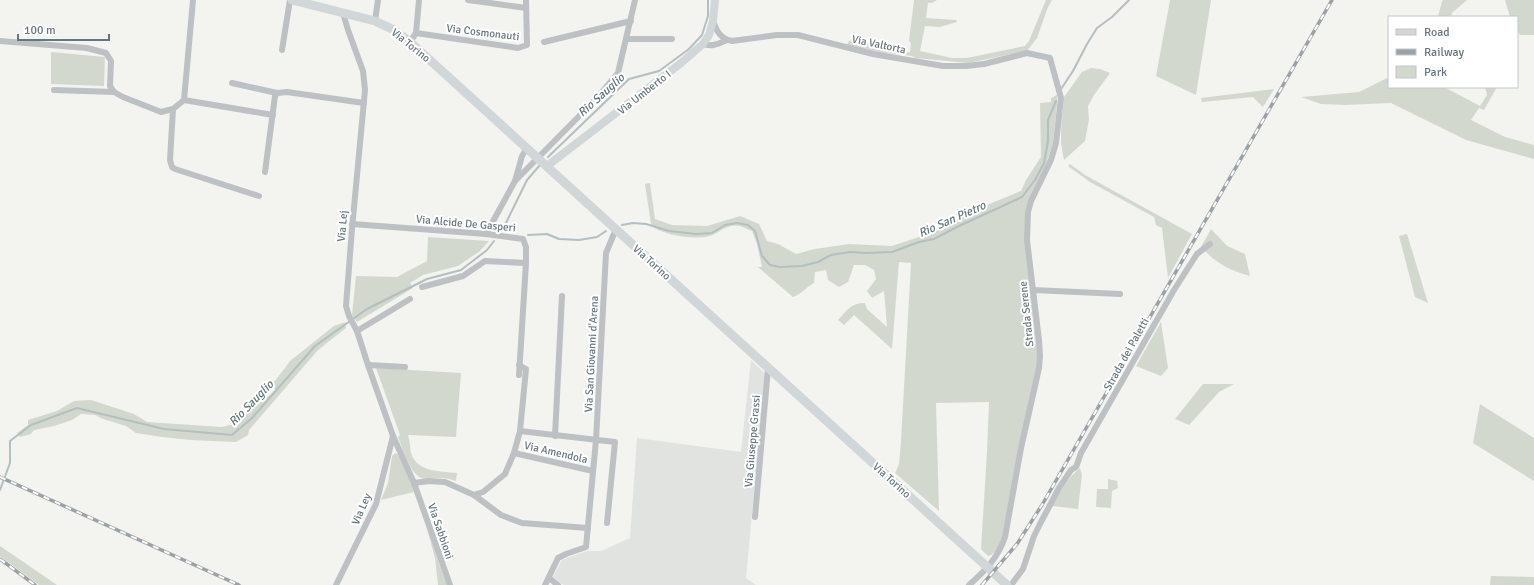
<svg xmlns="http://www.w3.org/2000/svg" width="1534" height="585" font-family="Signika,sans-serif">
<style>
.built{fill:#e1e3e0}
.green{fill:#d3d8cf}
.lines{fill:none;stroke-linecap:round;stroke-linejoin:round}
.stream{stroke:#b3bfc1;stroke-width:2}
.street{stroke:#bdc1c4;stroke-width:6}
.secondary{stroke:#d1d6d9;stroke-width:8}
.primary{stroke:#d1d6d9;stroke-width:9}
.rail-casing{stroke:#9ba2a6;stroke-width:3.5}
.rail{stroke:#fff;stroke-width:2;stroke-dasharray:6;stroke-linecap:butt}
.labels{text-anchor:middle;stroke-width:4;stroke-linejoin:round;paint-order:stroke}
.street-label{font-size:11px;fill:#66767e;stroke:#fff}
.water-label{font-size:12px;font-style:italic;fill:#61777b;stroke:#fff}
</style>
<rect width="100%" height="100%" fill="#f3f3f0"/>
<path class="built" d="M751,360L765,374L746,578L756,585H564L553,577L562,560L587,551H601L630,538L637,438L741,452Z"/>
<g class="green">
<path d="M914,0H937L932,3H928L926,18L956,20L957,22L940,27L925,26L920,51L952,58H967L1025,46L1029,41L1046,0H1052L1048,7L1037,38L1027,51L968,63L916,58L912,56L871,51L847,45L849,41C862,36 876,45 889,49C894,51 900,49 904,53L910,52L911,43L909,41Z"/>
<path d="M1170,0H1211L1196,95L1156,76Z"/>
<path d="M1443,0H1467L1452,13L1451,17H1438L1442,1Z"/>
<path d="M1505,0H1534V35H1520L1517,30V17H1510Z"/>
<path d="M51,52L105,57L104,86L51,84Z"/>
<path d="M1091,68L1100,69L1110,73L1094,95L1088,106L1089,120L1085,141L1064,160L1061,143V130L1064,97L1082,72Z"/>
<path d="M1389,77V87H1444L1480,106L1487,95L1485,87H1497L1484,110L1479,108L1471,120L1505,137L1534,145V159L1466,140L1391,103L1345,105L1321,104L1301,97L1359,92Z"/>
<path d="M1274,89L1263,107L1253,97L1202,102L1201,98Z"/>
<path d="M1057,95V105L1053,142L1047,162L1026,212L1038,345L1037,372L1003,537C1000,544 996,554 988,556L981,549L987,452L989,402L936,403L939,511L895,473L899,464L901,441L911,263L899,262L892,349L854,315L844,325L838,320C847,310 851,303 865,303L867,309L887,327L884,291L872,298L867,291L876,279L874,270L865,265H854L848,282L839,287L828,280L826,270L815,272L814,283C806,287 802,294 793,297L758,267H762L757,244L752,231C745,228 738,224 731,226C722,228 715,236 705,237C693,239 658,235 651,224L645,184L650,183L655,219L672,225L707,226L740,216L759,224L767,241L778,244L796,254L815,249L849,244L892,246L925,235L972,211L1021,191L1026,180L1041,157L1040,103L1051,102V98Z"/>
<path d="M1070,164L1085,175L1192,234L1168,278L1162,228L1156,225L1154,217L1090,182L1068,166Z"/>
<path d="M1211,229L1227,246L1245,254L1250,276C1228,270 1216,263 1201,247Z"/>
<path d="M1407,234L1428,303L1415,297L1399,236Z"/>
<path d="M428,237L489,241L480,251L458,266L423,275L410,283L413,288L357,322L352,315L356,276L397,277L427,261Z"/>
<path d="M345,322L346,328L318,350L249,430L248,435L236,442L190,440L162,437L136,433L126,426L103,419L95,415L81,414L72,420L54,426L34,430L31,434L20,437L17,433L28,425V420L57,411L74,401L91,400L134,414L147,422L222,427L237,423L256,402L264,400L275,390L274,382L285,368L290,361L334,326Z"/>
<path d="M1161,322L1168,368L1161,376L1136,366Z"/>
<path d="M376,368L461,373L456,437L408,435C410,441 410,448 411,453C417,473 441,471 457,473L456,481C443,477 439,478 426,479C411,479 403,449 398,437L400,435Z"/>
<path d="M1203,384H1234L1219,392L1189,425L1175,419Z"/>
<path d="M1480,404L1534,438V481L1473,443Z"/>
<path d="M395,453L400,455L412,484L414,492L381,500L388,483L392,456Z"/>
<path d="M1080,468L1082,475L1078,509L1052,506C1060,493 1067,478 1080,468Z"/>
<path d="M1108,479L1117,481L1118,488L1112,491L1111,508L1096,507L1097,489H1108Z"/>
<path d="M427,529L445,580L448,585H438L435,558Z"/>
<path d="M0,546L57,585H39L0,556Z"/>
<path d="M1491,576L1534,577V585H1490Z"/>
</g>
<g class="lines">
<g class="stream">
<path d="M1061,89L1073,71L1087,44L1097,28L1112,17L1129,0"/>
<path d="M548,157L629,79L659,71L689,49L702,35L708,16V0"/>
<path d="M622,225L633,223L646,224L669,231L696,234L712,233L725,225L737,223L748,225L755,231L762,256L770,265L780,267L802,266L818,262L831,255L850,252L866,253L892,252L919,242L934,239L959,226L1022,197L1035,180L1044,163L1048,141V120L1056,101"/>
<path d="M504,227L527,180L540,165"/>
<path d="M528,235L547,234L559,239L579,240L597,237L606,231"/>
<path d="M0,490L10,463V441L31,425L77,408L164,429L232,435L252,418L315,346L367,309L427,279L461,270L487,250L494,241"/>
</g>
<g class="street">
<path d="M468,0L526,8"/>
<path d="M343,13L348,30L363,71L365,90L352,229L346,306L349,316L357,331L368,365L393,436L414,483L450,585"/>
<path d="M375,21L378,0"/>
<path d="M713,21C717,31 720,39 732,41L777,35H798L873,54L943,66H966L984,64L1027,53L1050,58L1061,98L1056,143L1051,160L1031,201L1028,212L1027,240L1039,340L1040,356L1039,368L1021,448L1005,537C998,558 985,571 969,585"/>
<path d="M416,33L518,48L527,45L526,0"/>
<path d="M626,39H672"/>
<path d="M0,41L87,48L106,53L111,61L110,86L114,92L123,97L161,112L173,109L184,100L273,115"/>
<path d="M410,42L416,33L419,0"/>
<path d="M544,42L631,21"/>
<path d="M703,44C712,47 718,44 727,40"/>
<path d="M282,50L290,0"/>
<path d="M232,83L277,93"/>
<path d="M54,90L114,92"/>
<path d="M184,100L193,0"/>
<path d="M173,109L170,160L172,167L175,169L259,196"/>
<path d="M265,172L275,96L277,93L287,92L364,103"/>
<path d="M515,181L598,97L618,73L635,0"/>
<path d="M352,224L486,234L523,239L526,247V263L519,375"/>
<path d="M486,234L515,181L522,156L527,148"/>
<path d="M422,287L463,276L485,261L526,263"/>
<path d="M1033,290L1120,294"/>
<path d="M357,331L410,299"/>
<path d="M368,365L405,367"/>
<path d="M520,431L615,442L607,523"/>
<path d="M555,436L562,296"/>
<path d="M514,453L593,471"/>
<path d="M414,483L429,481L445,482L474,495L501,515L522,523L588,528"/>
<path d="M474,495L483,492L505,474L514,453L520,431L526,369L519,365"/>
<path d="M755,517L768,368"/>
<path d="M549,578L558,585"/>
<path d="M336,585L376,504L393,436"/>
<path d="M545,585L558,558L566,554L586,547L596,440L606,253L616,229"/>
<path d="M1011,585L1023,569L1034,536L1041,522L1059,488L1071,470L1076,467L1081,453L1174,290L1197,254L1210,244"/>
</g>
<path class="secondary" d="M547,166L681,63L703,44L709,35L713,21L715,0"/>
<path class="primary" d="M292,0L375,21L394,30L410,42L1007,585"/>
<g class="rail-casing">
<g id="rail">
<path d="M0,477L239,585"/>
<path d="M0,559L35,585"/>
<path d="M982,585L1017,544L1042,505L1332,0"/>
</g>
</g>
<use href="#rail" class="rail"/>
</g>
<g class="labels">
<g class="street-label">
<text transform="translate(483 32) rotate(7)" y="4">Via Cosmonauti</text>
<text transform="translate(879 44) rotate(12)" y="4">Via Valtorta</text>
<text transform="translate(411 45) rotate(39)" y="4">Via Torino</text>
<text transform="translate(644 92) rotate(-38)" y="4">Via Umberto I</text>
<text transform="translate(466 223) rotate(5)" y="4">Via Alcide De Gasperi</text>
<text transform="translate(342 226) rotate(-85)" y="4">Via Lej</text>
<text transform="translate(652 262) rotate(42)" y="4">Via Torino</text>
<text transform="translate(1026 314) rotate(-96)" y="4">Strada Serene</text>
<text transform="translate(591 354) rotate(-87)" y="4">Via San Giovanni d'Arena</text>
<text transform="translate(1126 354) rotate(-61)" y="4">Strada dei Paletti</text>
<text transform="translate(752 441) rotate(-85)" y="4">Via Giuseppe Grassi</text>
<text transform="translate(556 452) rotate(13)" y="4">Via Amendola</text>
<text transform="translate(892 480) rotate(42)" y="4">Via Torino</text>
<text transform="translate(361 509) rotate(-67)" y="4">Via Ley</text>
<text transform="translate(441 531) rotate(71)" y="4">Via Sabbioni</text>
</g>
<g class="water-label">
<text transform="translate(601 95) rotate(-42)" y="4">Rio Sauglio</text>
<text transform="translate(952 219) rotate(-24)" y="4">Rio San Pietro</text>
<text transform="translate(251 403) rotate(-46)" y="4">Rio Sauglio</text>
</g>
</g>
<rect x="1388" y="16" width="130" height="72" fill="#ffffff" stroke="#c2c8cb"/>
<rect x="1396" y="29" width="20" height="6" fill="#d1d6d9" stroke="#c2c8cb"/>
<text x="1424" y="36" font-size="12" fill="#66767e">Road</text>
<rect x="1396" y="49" width="20" height="6" fill="#9ba2a6" stroke="#c2c8cb"/>
<text x="1424" y="56" font-size="12" fill="#66767e">Railway</text>
<rect x="1396" y="66" width="20" height="12" fill="#d3d8cf" stroke="#c2c8cb"/>
<text x="1424" y="76" font-size="12" fill="#66767e">Park</text>
<path d="M18 34v6h91v-6" fill="none" stroke="#66767e" stroke-width="2"/>
<text x="24" y="34" font-size="12" fill="#66767e" stroke="#ffffff" stroke-width="3" paint-order="stroke">100 m</text>
</svg>
